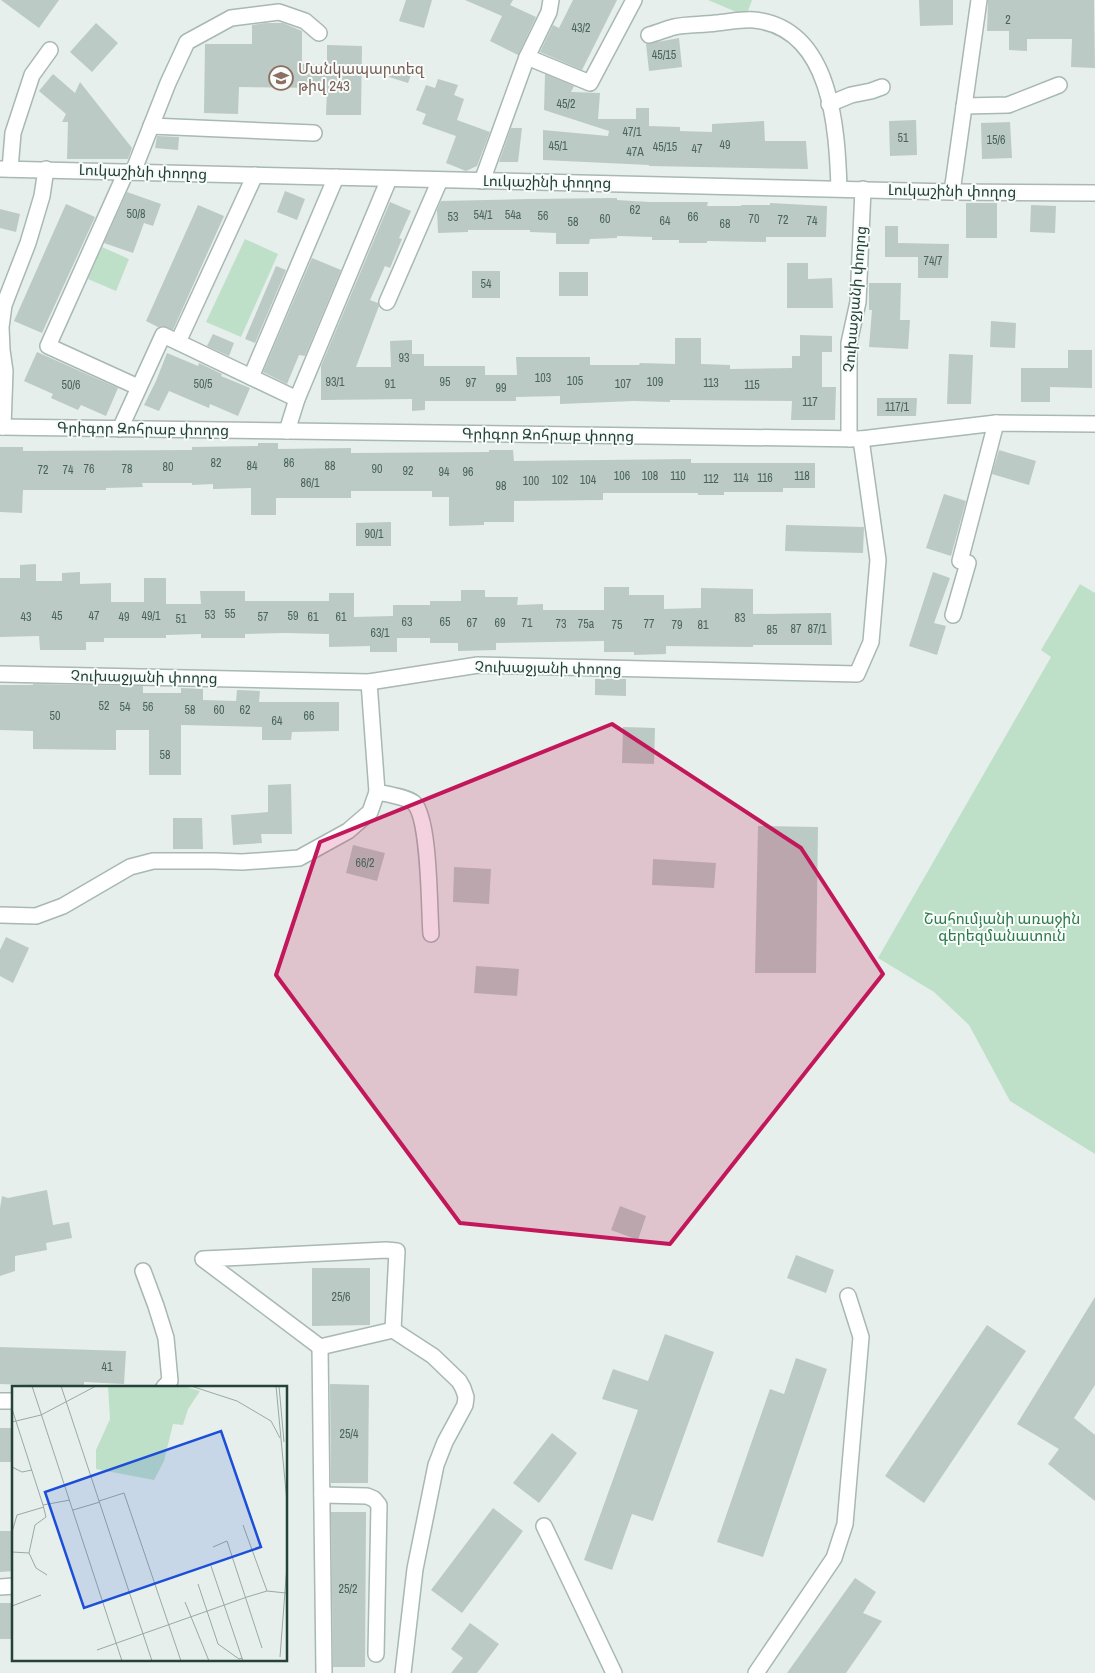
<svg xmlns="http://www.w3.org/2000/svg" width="1095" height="1673" font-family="'Archivo Narrow','Noto Sans Armenian',sans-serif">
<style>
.green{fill:#bfe0c8}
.building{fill:#bbcac4}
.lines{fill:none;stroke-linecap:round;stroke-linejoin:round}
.minor-casing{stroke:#a8b8b2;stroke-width:18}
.minor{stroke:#fff;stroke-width:15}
.marked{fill:#c2185b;fill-opacity:0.2;stroke:#c2185b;stroke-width:4;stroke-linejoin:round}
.labels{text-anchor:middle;stroke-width:4;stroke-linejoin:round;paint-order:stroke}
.number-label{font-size:12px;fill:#4a645c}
.education-label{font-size:15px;fill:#785e54;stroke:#f7fbf9;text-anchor:start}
.street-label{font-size:15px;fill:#24423a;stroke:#f7fbf9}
.park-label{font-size:15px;fill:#2d7a4b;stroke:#f7fbf9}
.inset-road{fill:none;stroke:#98aaa4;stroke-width:1}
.view{fill:#1d4ed8;fill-opacity:0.15;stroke:#1d4ed8;stroke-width:2.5}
.inset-edge{fill:none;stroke:#24423a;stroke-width:2.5}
</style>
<rect width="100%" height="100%" fill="#e6efeb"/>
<g class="green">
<path d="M708,0H752L746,16Z"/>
<path d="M245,239L278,254L241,337L206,322Z"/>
<path d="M102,247L129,259L116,291L88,279Z"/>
<path d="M1080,584L1095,593V1154L1010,1101L969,1025L934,992L878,958L1051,657L1041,650Z"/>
</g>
<g class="building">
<path d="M1,0H59L39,28Z"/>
<path d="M406,0H432L424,28L399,21Z"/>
<path d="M465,0H513L510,5L536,17L518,55L490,41L502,16Z"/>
<path d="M573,0H617L582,70L540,52L553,25L559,28Z"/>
<path d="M919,0H953V25L920,26Z"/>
<path d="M988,0H1094L1095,68L1071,67L1072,39H1027V51L1009,50V31H987Z"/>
<path d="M96,23L118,43L92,72L70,52Z"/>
<path d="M265,23H283L302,31V64H327V45L362,46L361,115H326L327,88L239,87L238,114L204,113L205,44H252V25Z"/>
<path d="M679,38L682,67L649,71L646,44Z"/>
<path d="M394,65L412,72L408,83L389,77Z"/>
<path d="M53,74L75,93L80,82L132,148L128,159H67L68,122H62L66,114L39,91Z"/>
<path d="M545,74L574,86L571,92L600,93L598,119H636V108H649V126L680,127V131L712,132V124L764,121L765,141H806L808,169L649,166V165L543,160V130L608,136L609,131L544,110Z"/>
<path d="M438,79L458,85L454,95L464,99L457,120L490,132L477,166L466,171L446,163L456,136L422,124L426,114L416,110L426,85L435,88Z"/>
<path d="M916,120L917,155L890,156L889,121Z"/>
<path d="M1010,122L1012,158L982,159L981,123Z"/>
<path d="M511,128H522L518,162H499Z"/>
<path d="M157,136L179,137L178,150L155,148Z"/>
<path d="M285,191L305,199L297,220L277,212Z"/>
<path d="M127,192L161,204L153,226L144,223L133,253L104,243Z"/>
<path d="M617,198V200L649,202H708L707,206H741V205H770V203L827,206L826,237H766V242L707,241V243H679V240H652V237L617,236V238L590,239L589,244H556V233L530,232V230H468V232L438,233L437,210L441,201L528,199Z"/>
<path d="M390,202L411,211L399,238L402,239L390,268L385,266L370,300L378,303L379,306L356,367H391L390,341L412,340V354H424V366H485V375H517L516,357H590V365H639L640,363L675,364V338H701V364L730,365V369L792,368V356H800V335L832,336V352H822V387H836L835,420H791L792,401L670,400V402L634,401L560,404V396L516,397V401H425V410L412,411V399L321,400V366Z"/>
<rect x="966" y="203" width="31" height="35"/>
<path d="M66,204L95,217L42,333L14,321Z"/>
<path d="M198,205L224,216L173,330L163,326L158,327L146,321Z"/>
<path d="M1031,205L1056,206L1055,233L1030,232Z"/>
<path d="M0,209L20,214L16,232L0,228Z"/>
<path d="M885,226H898V243L949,244L948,278H918V257H885Z"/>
<path d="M312,258L341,270L305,356L299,355L287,384L263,372Z"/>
<path d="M787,263H808V279L832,278L833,308H787Z"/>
<path d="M276,266L286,270L255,343L245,339Z"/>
<rect x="472" y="271" width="28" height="27"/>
<rect x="559" y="272" width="29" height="24"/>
<path d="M869,283H901L900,320H910L908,349L869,347L872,310H869Z"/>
<path d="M991,321L1016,323L1015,348L990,347Z"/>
<path d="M213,334L234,343L229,356L207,346Z"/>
<path d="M1068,350H1092V388L1050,387V402H1021V368H1068Z"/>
<path d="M37,352L118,388L106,416L81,405L78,410L51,398L53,394L24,381Z"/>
<path d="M167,353L198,366L199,363L222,374L221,376L250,388L238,416L210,404L209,408L169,391L159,411L144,405L156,381Z"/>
<path d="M949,354L973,355L971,404H947Z"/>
<path d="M877,398H917L916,416H877Z"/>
<path d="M258,443H278V449L351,448V453L489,452V450H513L514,461L691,459V463H815V488H783V492H724V495H698V493H603V500L514,501V522H484V525L449,526V497H432V491H351V498H276V515H251V488L213,489V484L192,485V483H142L143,487L106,488V490H23L22,513L0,512V447H23V451L192,450V447L258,446Z"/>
<path d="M999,450L1036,461L1029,485L992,474Z"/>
<path d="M944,494L966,501L951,556L926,548Z"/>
<path d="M391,522V546H356V523Z"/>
<path d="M786,525L864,527L863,553L785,551Z"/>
<path d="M36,564V581H62V573L80,572V584L111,583V602H144V578H166V604H201L200,591H245V601H329V593H354V617L393,616V605H430V601H461V590H485V597H518L517,605L543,604V610H604V587H629V595H664V609L701,608V588L753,589V614L831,613L832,645H753V647L666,646V654L634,655V652H604V641L496,643V650L458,651V643H430V638H397V652H370V646L329,647V634L285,633L245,634V638H201V634L166,635V638H104V642H86V650H40L39,636L0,637V578H20V565Z"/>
<path d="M933,572L950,578L934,623L946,626L937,655L909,646Z"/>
<path d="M595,679H626V696L595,695Z"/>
<path d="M33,684L143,686V693H181V688L203,689V700L236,701L237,690L260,691L259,702H339V731L292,732L291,740H262V727L181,725V775H149V730H116V750L33,749V731L0,730V685H33Z"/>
<path d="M623,727L655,728L654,764L622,763Z"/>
<path d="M291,784L292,834H261L262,843L233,845L231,815L268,812V785Z"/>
<path d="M173,818H202L203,849H173Z"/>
<path d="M758,826L818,827L816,973H755Z"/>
<path d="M353,845L385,853L377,881L346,873Z"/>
<path d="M653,859L716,863L714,888L652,885Z"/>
<path d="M454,867L491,869L489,904L453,902Z"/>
<path d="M6,937L29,948L13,983L0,976V950Z"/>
<path d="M476,966L519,969L517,996L474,993Z"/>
<path d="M47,1190L53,1225L69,1222L72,1238L46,1243L47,1250L15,1256V1271L0,1276V1208L2,1196L8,1198Z"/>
<path d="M620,1206L646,1216L638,1240L611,1230Z"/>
<path d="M796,1255L834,1270L826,1293L787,1278Z"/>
<path d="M312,1268H370V1325L312,1326Z"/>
<path d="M1095,1297V1385L1074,1418L1095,1435V1501L1048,1464L1059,1449L1017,1424Z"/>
<path d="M987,1325L1026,1351L924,1503L885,1476Z"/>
<path d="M665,1334L714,1352L653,1521L632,1514L612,1570L584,1560L638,1410L602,1399L613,1369L648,1381Z"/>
<path d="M0,1347L126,1351L124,1384L84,1382V1387H29V1385L0,1384Z"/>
<path d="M796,1358L827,1369L763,1557L717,1542L770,1389L784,1394Z"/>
<path d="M330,1384L369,1385L368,1483H331Z"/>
<rect x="0" y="1428" width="14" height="34"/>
<path d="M552,1433L577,1453L539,1503L513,1483Z"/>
<path d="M493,1508L523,1531L462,1613L431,1590Z"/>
<path d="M331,1512H366L365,1667H333Z"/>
<path d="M0,1531H14V1571L0,1572Z"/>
<path d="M855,1578L876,1592L863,1613L882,1621L846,1673H787Z"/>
<rect x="0" y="1603" width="14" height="36"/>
<path d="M470,1623L499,1644L477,1673H451L463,1658L451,1649Z"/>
</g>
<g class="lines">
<g class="minor-casing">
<g id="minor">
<path d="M649,35C657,33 666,29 674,27C687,24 703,25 716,23C728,22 742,19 754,20C832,28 837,129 839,188"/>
<path d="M527,57L549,12L551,0"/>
<path d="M829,104L851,95L871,91L882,87"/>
<path d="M964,106L1008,105L1059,85"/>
<path d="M151,126L314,133"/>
<path d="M0,169L952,192L1095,193"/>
<path d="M10,169L13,133L32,75L50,50"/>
<path d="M126,172L48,346L138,387"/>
<path d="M133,172L168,83L187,42L231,18L279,12L305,21L319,33"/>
<path d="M482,181L527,57L590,83L634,0"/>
<path d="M952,192L979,0"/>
<path d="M387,302L440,180"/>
<path d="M178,342L255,175"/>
<path d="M251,377L336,177"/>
<path d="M0,427L861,439L996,423L1095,424"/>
<path d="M3,427L5,371L2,350L1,327L4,305L28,243L42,196L46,169"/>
<path d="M120,429L163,335L297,399L389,179"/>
<path d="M287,431L297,399"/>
<path d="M849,439V343L858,302L863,189"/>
<path d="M953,615L968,563L960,561L996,423"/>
<path d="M0,674L369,682L478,665L857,674L871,642L878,560L861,439"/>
<path d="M369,682L377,792C386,794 407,797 414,803C430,819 429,909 431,934"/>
<path d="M0,915L36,916L63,906L130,867L153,861H214L242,862L299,858L348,831L370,812L377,792"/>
<path d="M143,1271L156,1306L166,1338L170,1381L164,1387"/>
<path d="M320,1347L203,1259L386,1250L397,1251L393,1330"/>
<path d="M0,1401H14"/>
<path d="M322,1495L367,1496L374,1499L379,1505L376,1654"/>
<path d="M544,1526L614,1673"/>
<path d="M0,1587L14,1586"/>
<path d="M324,1673L320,1347L393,1330L433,1356L459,1381L463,1388L466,1397L465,1405L445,1442L436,1465L415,1569L403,1673"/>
<path d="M756,1673L834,1558L845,1524L861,1337L848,1296"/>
</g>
</g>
<use href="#minor" class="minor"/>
</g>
<path class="marked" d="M612,724L801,848L883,974L670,1244L460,1223L276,975L320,842Z"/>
<defs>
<g id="school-ring" transform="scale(1.25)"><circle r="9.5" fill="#f7fbf9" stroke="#8d6e63" stroke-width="1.5"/><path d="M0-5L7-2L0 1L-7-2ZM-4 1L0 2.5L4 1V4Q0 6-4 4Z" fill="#8d6e63"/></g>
</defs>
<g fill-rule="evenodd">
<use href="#school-ring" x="281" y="78"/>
</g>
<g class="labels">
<g class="number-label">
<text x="1008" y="24">2</text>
<text x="581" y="32">43/2</text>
<text x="664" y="59">45/15</text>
<text x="566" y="108">45/2</text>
<text x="632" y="136">47/1</text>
<text x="903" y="142">51</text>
<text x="996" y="144">15/6</text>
<text x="725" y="149">49</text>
<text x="558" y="150">45/1</text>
<text x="665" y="151">45/15</text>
<text x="697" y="153">47</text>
<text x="635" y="156">47A</text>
<text x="635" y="214">62</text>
<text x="136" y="218">50/8</text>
<text x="483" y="219">54/1</text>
<text x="513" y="219">54a</text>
<text x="543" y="220">56</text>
<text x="453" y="221">53</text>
<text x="693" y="221">66</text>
<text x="605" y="223">60</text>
<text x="754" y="223">70</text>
<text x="783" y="224">72</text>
<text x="665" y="225">64</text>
<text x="812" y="225">74</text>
<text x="573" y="226">58</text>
<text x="725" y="228">68</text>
<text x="933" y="265">74/7</text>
<text x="486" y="288">54</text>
<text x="404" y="362">93</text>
<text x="543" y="382">103</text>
<text x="575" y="385">105</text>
<text x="335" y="386">93/1</text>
<text x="445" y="386">95</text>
<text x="655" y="386">109</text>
<text x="471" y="387">97</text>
<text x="711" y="387">113</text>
<text x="203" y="388">50/5</text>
<text x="390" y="388">91</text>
<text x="623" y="388">107</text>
<text x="71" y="389">50/6</text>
<text x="752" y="389">115</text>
<text x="501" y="392">99</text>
<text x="810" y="406">117</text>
<text x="897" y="411">117/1</text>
<text x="216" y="467">82</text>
<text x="289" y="467">86</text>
<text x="252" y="470">84</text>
<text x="330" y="470">88</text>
<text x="168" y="471">80</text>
<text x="89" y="473">76</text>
<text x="127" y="473">78</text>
<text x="377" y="473">90</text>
<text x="43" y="474">72</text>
<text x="68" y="474">74</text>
<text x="408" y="475">92</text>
<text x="444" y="476">94</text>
<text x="468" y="476">96</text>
<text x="622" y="480">106</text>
<text x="650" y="480">108</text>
<text x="678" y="480">110</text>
<text x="802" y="480">118</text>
<text x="741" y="482">114</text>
<text x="765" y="482">116</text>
<text x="711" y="483">112</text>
<text x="560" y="484">102</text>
<text x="588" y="484">104</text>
<text x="531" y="485">100</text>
<text x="310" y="487">86/1</text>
<text x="501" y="490">98</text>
<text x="374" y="538">90/1</text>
<text x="230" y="618">55</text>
<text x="210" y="619">53</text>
<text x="57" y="620">45</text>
<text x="94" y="620">47</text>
<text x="151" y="620">49/1</text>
<text x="293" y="620">59</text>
<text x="26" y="621">43</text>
<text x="124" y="621">49</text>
<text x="263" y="621">57</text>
<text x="313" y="621">61</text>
<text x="341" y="621">61</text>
<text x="740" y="622">83</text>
<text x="181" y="623">51</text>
<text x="407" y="626">63</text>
<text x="445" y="626">65</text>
<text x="472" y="627">67</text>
<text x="500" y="627">69</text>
<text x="527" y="627">71</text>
<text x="561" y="628">73</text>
<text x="586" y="628">75a</text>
<text x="649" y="628">77</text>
<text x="617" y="629">75</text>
<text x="677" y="629">79</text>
<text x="703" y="629">81</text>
<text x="796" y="633">87</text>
<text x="817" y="633">87/1</text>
<text x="772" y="634">85</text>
<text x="380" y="637">63/1</text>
<text x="104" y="710">52</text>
<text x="125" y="711">54</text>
<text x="148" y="711">56</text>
<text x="190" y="714">58</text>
<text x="219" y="714">60</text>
<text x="245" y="714">62</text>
<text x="55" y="720">50</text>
<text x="309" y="720">66</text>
<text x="277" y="725">64</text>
<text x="165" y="759">58</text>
<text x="365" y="867">66/2</text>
<text x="341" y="1301">25/6</text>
<text x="107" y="1371">41</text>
<text x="349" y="1438">25/4</text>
<text x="348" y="1593">25/2</text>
</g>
<g class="education-label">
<text x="298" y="74">Մանկապարտեզ<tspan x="298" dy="17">թիվ 243</tspan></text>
</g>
<g class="street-label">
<text transform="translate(143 172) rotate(2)" y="5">Լուկաշինի փողոց</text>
<text transform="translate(547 182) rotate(1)" y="5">Լուկաշինի փողոց</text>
<text transform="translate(952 191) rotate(1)" y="5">Լուկաշինի փողոց</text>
<text transform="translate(855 299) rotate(-85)" y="5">Չուխաջյանի փողոց</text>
<text transform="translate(143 429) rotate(1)" y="5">Գրիգոր Զոհրաբ փողոց</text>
<text transform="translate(548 435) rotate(1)" y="5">Գրիգոր Զոհրաբ փողոց</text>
<text transform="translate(548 668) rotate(1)" y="5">Չուխաջյանի փողոց</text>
<text transform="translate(144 677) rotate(1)" y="5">Չուխաջյանի փողոց</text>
</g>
<g class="park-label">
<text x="1002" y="924">Շահումյանի առաջին<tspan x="1002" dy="17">գերեզմանատուն</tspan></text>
</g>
</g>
<g transform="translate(12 1386)">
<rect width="275" height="275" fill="#e6efeb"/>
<path d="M96,0H171L188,5L176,23L171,39L161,38L152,75L142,94L84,83V64L98,33Z" fill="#bfe0c8"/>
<path class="inset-road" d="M20,0L110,275M49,0L140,275M179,0L225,15L259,35L268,52M264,0L275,116M267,0L272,56M0,23L31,119L58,114M0,36L29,29L84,0M0,81L10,86L20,84M87,115L112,107L169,275M31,119L34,131L23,139L17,167L24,182L35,189M61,124L88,116M231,139L255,205M0,146L5,129L32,121M201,161L215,155L250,262M0,166L17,167M199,180L231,275M186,198L206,258L227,273L230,272M173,216L197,275M0,220L29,209M85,264L235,211L255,205L274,207M268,271L275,179"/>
<path class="view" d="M209,45L249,161L72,222L33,106Z"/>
<rect width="275" height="275" class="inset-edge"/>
</g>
</svg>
